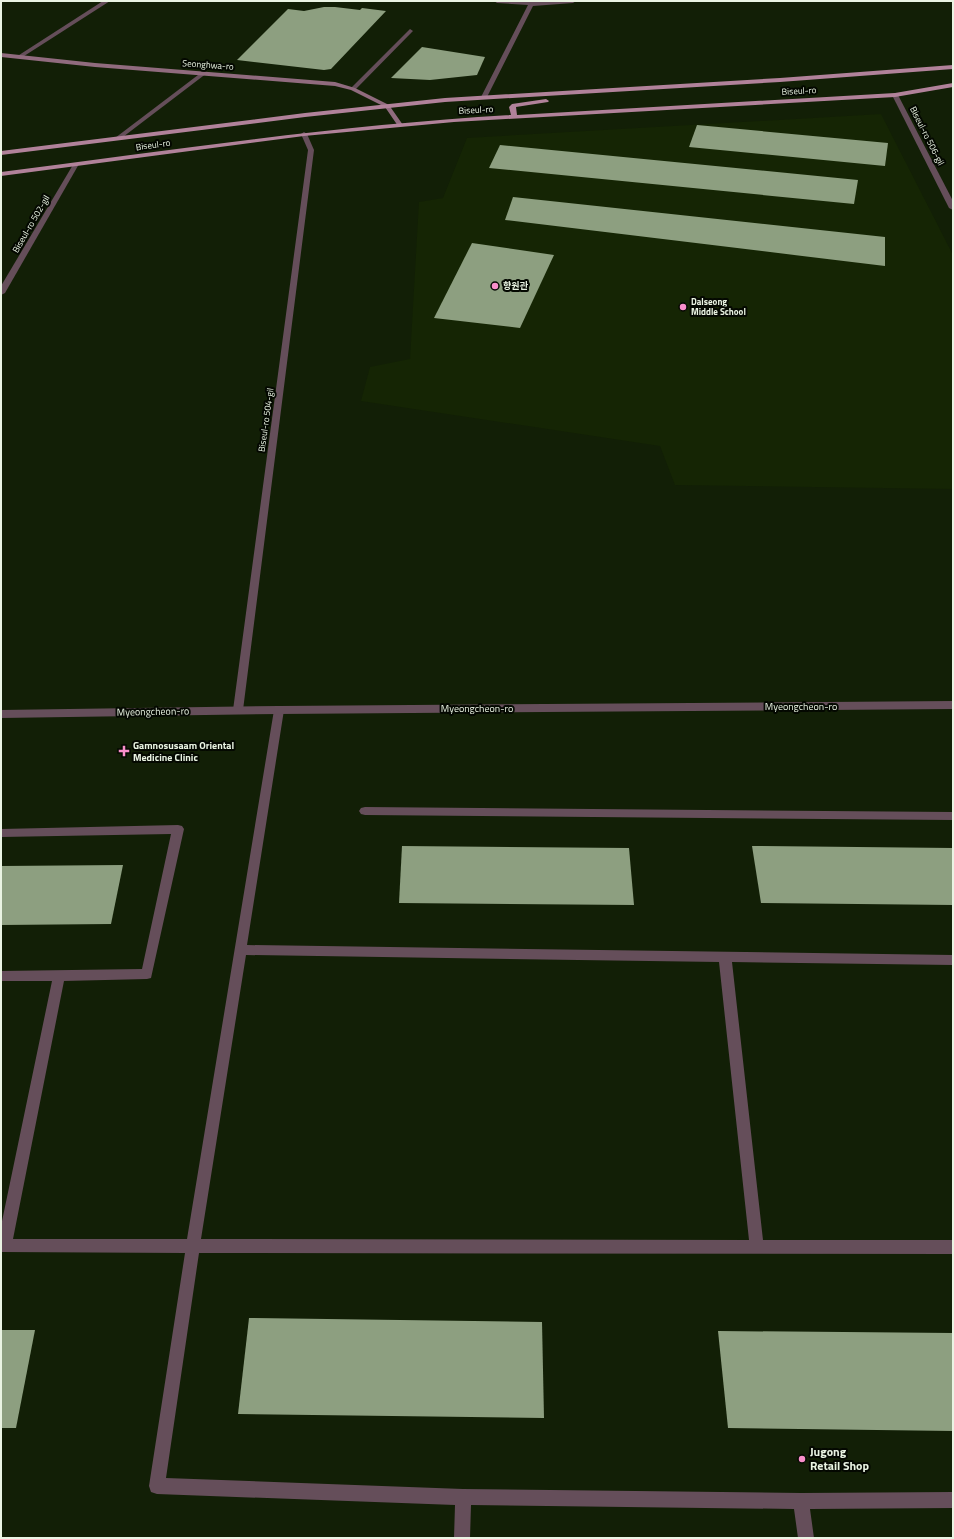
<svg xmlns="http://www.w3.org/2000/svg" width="954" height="1539" font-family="'Titillium Web','Noto Sans KR',sans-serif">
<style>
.built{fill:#152504}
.building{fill:#8d9f80}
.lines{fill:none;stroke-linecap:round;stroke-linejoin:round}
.service{fill:#654e5a;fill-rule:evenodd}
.minor{fill:#654e5a;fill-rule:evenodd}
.tertiary{fill:#654e5a;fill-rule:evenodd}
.secondary{fill:#906b7e;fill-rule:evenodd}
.primary{fill:#b1829a;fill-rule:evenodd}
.poi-dot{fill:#f98fca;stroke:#040801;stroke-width:1.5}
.labels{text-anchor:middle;stroke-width:4;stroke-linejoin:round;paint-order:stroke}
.far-street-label{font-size:9px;fill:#eaf4e3;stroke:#040801}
.far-poi-label{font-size:9px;font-weight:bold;fill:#eaf4e3;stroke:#040801;text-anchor:start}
.street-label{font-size:10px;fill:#eaf4e3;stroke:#040801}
.poi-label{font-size:10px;font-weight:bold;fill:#eaf4e3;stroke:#040801;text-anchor:start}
.near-poi-label{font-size:12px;font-weight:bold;fill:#eaf4e3;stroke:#040801;text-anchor:start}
</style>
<rect width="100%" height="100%" fill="#121f06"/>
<path class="built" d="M881,114L953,255V489L675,485L660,446L361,401L370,367L410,359L419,202L443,198L467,138Z"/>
<g class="building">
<path d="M324,7H335L360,10L362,8L386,11L331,69L324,70L237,60L288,9L304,11Z"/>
<path d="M422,47L485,57L477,75L430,80L391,78Z"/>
<path d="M697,125L888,143L885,166L689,147Z"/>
<path d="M500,145L858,180L854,204L489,168Z"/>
<path d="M513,197L885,237V266L505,220Z"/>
<path d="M472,243L554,255L520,328L434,318Z"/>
<path d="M402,846L629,848L634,905L399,903Z"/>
<path d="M752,846L953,848V905L761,903Z"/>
<path d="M123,865L111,924L1,925V866Z"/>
<path d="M249,1318L542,1322L544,1418L238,1414Z"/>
<path d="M1,1330H35L16,1428H1Z"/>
<path d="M718,1331L953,1333V1431L728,1428Z"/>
</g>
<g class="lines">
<path class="service" d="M410,29L413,31L412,32L355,90H351V88Z"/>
<g class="minor">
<path d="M103,1H110L21,58L16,57Z"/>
<path d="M494,1H576L573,3L533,6L487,97L484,99L481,97L528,5L497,3Z"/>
<path d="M202,72L207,73L119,140H115V138Z"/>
<path d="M895,93L898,95L953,201V210L949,208L892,95Z"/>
<path d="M304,132L307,134L314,150L243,710L242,713H234L233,710L308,150L301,134Z"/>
<path d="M74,163L79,164L5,293L1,295V286Z"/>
<path d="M279,706L283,707L284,710L247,945L953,955V965L732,962L763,1240H953V1254L199,1253L166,1478L463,1489L801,1493L953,1492V1508L810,1509L814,1538H798L794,1509L471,1505L470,1538H454L455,1505L157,1494L151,1492L149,1486L185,1253L1,1252V1226L52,981H1V971L142,969L171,834L1,837V829L178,825L182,826L184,829L151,978L147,979L64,981L13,1239H187L274,710L275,707ZM246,955L719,962L749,1240L201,1239Z"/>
<path d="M365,807L953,812V820L365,815L361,814L359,811L361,808Z"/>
</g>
<path class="tertiary" d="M953,701V709L279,714L1,718V710L279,706Z"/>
<path class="secondary" d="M1,53L95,63L335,82L355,88L389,105L403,125L398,126L385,107L351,90L335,86L95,67L1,57Z"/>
<g class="primary">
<path d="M953,65V69L780,82L445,102L305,117L1,155V151L305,113L445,98L780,78Z"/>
<path d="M953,83V87L895,97L454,122L304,136L1,176V172C171,150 340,125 511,115L509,107L512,104L546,99L549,101L548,102L516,107L517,115L895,93Z"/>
</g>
</g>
<g class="poi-dot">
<circle cx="495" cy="286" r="4"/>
<circle cx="683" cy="307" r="4"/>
<path d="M122 745h4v4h4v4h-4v4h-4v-4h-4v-4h4z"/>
<circle cx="802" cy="1459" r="4"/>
</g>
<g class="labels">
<g class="far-street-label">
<text transform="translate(208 65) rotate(4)" y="3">Seonghwa-ro</text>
<text transform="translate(799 91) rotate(-3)" y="3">Biseul-ro</text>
<text transform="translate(476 110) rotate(-3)" y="3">Biseul-ro</text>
<text transform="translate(927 136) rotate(63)" y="3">Biseul-ro 506-gil</text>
<text transform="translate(153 145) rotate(-8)" y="3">Biseul-ro</text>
<text transform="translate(31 224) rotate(-60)" y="3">Biseul-ro 502-gil</text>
<text transform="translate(266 420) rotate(-82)" y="3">Biseul-ro 504-gil</text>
</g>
<g class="far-poi-label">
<text x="503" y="289">향원관</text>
<text x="691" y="305">Dalseong<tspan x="691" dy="10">Middle School</tspan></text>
</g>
<g class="street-label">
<text x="801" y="710">Myeongcheon-ro</text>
<text x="477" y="712">Myeongcheon-ro</text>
<text transform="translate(153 711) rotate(-1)" y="4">Myeongcheon-ro</text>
</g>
<g class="poi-label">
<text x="133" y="749">Gamnosusaam Oriental<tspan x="133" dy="12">Medicine Clinic</tspan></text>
</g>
<g class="near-poi-label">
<text x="810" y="1456">Jugong<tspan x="810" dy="14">Retail Shop</tspan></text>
</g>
</g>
<rect width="954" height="1539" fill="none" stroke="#eaf4e3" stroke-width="4"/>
</svg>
